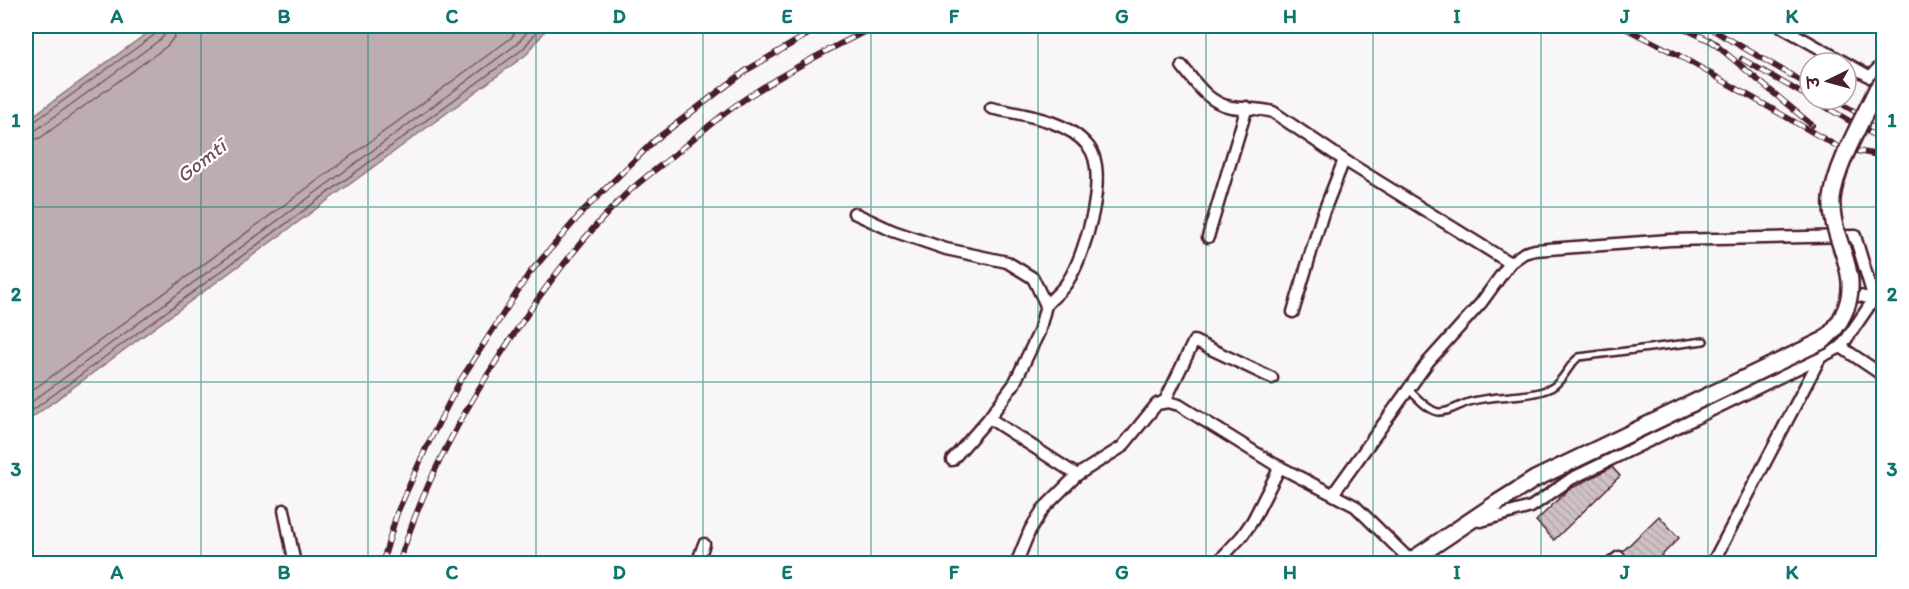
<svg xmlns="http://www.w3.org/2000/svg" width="1909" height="589" font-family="Itim,'Playpen Sans Deva',sans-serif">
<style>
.water{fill:#bdadb0;stroke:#8f747b;stroke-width:1.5}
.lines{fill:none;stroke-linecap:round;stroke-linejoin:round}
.shore{stroke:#785860;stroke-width:1.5}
.building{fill:url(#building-back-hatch);stroke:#4a1f2b;stroke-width:1.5}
.lane-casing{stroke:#4a1f2b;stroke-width:10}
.street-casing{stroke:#4a1f2b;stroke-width:15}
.secondary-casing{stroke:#4a1f2b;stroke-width:20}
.lane{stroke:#fff;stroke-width:5}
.street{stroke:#fff;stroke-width:10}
.secondary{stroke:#fff;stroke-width:15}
.rail-casing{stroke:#4a1f2b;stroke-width:6}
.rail{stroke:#fff;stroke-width:4;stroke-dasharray:11;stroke-linecap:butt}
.secondary-bridge-casing{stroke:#4a1f2b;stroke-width:20;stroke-linecap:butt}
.secondary-bridge{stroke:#fff;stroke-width:15}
.grid{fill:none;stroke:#0f766e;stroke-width:1.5;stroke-opacity:0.55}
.labels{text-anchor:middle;stroke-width:4.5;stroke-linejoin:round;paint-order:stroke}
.water-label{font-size:21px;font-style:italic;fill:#72515a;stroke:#fff}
.neatline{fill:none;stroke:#0f766e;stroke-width:2}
.grid-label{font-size:20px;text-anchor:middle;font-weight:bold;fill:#0f766e}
</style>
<defs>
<pattern id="building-back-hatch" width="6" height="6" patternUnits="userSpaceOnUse" patternTransform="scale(1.5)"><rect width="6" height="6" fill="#cdc1c4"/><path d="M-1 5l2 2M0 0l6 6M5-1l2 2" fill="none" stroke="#b2a5a9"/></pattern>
</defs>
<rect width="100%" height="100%" fill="#f8f6f7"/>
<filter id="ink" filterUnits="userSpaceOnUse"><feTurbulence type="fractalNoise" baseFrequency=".0167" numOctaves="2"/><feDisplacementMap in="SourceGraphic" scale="12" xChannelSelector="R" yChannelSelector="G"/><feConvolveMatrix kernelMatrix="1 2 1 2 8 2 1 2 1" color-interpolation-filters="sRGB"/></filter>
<g filter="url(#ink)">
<path class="water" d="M157,26H549L527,54L26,422V121Z"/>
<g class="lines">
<g class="shore">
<path d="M26,125L31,124L157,33L160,26"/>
<path d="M26,132L36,130L161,39L166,33L167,26"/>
<path d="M26,141L40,138L167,46L174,37L176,26"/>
<path d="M26,395L511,38L520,26"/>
<path d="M26,406L517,44L532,26"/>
<path d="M26,415L523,49L541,26"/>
</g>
</g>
<g class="building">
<path d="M1612,467L1620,476L1554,540L1536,521L1568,490Z"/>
<path d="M1659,516L1679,538L1653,564H1623L1626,557L1623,551Z"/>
</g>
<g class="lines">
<g class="lane-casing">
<path id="lane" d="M1409,390C1417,397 1427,410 1438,412C1449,413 1459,405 1469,402C1495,394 1526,399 1551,388C1563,382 1568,365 1579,357L1704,341"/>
</g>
<g class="street-casing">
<g id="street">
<path d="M1780,26L1876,80L1884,81"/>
<path d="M1182,66C1195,82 1208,103 1231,107C1246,109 1259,108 1273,112L1344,160L1510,263"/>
<path d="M1870,77L1884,62"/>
<path d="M991,108C1022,115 1066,119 1088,146C1110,172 1085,255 1068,281C1063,290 1053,297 1046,305"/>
<path d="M854,213L893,231L946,249L1007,262L1033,278L1046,305L1039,332L1014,384L989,418L952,460"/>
<path d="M1208,237L1247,107"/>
<path d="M1850,294L1874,299L1884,304"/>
<path d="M1293,312L1322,216L1344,160"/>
<path d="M1841,347L1884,376"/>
<path d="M1162,402L1165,401L1194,341L1272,378"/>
<path d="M989,418L1077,475"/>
<path d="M1333,494L1428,362L1481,303L1510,263L1524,253L1535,250L1670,240L1855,236L1874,299L1841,347L1571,479L1531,507L1481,521L1475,520"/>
<path d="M284,510L295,564"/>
<path d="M697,564L704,544"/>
<path d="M1016,564L1030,530L1043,509L1077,475L1122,447L1157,404L1168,402L1179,405L1274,464L1355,506L1414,564"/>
<path d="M1216,564L1242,536L1253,520L1280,467"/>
<path d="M1610,564L1619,557"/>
<path d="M1712,564L1820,358"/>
</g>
</g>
<g class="secondary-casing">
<path id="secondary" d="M1406,564L1497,503"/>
</g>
<use href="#lane" class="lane"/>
<use href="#street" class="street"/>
<use href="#secondary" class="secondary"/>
<g class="rail-casing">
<g id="rail">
<path d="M1621,26L1678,55L1840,148L1884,156"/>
<path d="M1679,26L1717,44"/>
<path d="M1706,26L1810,86"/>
<path d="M1710,40L1812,125"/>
<path d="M1742,59L1810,98"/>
<path d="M1812,99L1884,141"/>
<path d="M1833,99L1884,128"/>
<path d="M382,564L397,513L426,448L460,381L528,275L585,209L655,140L747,70L822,26"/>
<path d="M399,564C419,496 452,431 490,371C529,309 572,247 625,195C640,181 658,168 674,155C701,132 727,110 757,91C795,67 835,46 876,26"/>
</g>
</g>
<use href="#rail" class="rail"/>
<g class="secondary-bridge-casing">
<path id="secondary-bridge" d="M1497,503L1535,479L1824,340C1833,332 1838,326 1843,315C1865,272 1829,241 1832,199C1835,167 1863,119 1877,89L1884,81"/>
</g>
<use href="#secondary-bridge" class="secondary-bridge"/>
</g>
</g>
<path class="grid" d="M201,26V564M368,26V564M536,26V564M703,26V564M871,26V564M1038,26V564M1206,26V564M1373,26V564M1541,26V564M1708,26V564M26,207H1884M26,382H1884"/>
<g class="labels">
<g class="water-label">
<text transform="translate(201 161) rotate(-38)" y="7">Gomtī</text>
</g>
</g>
<rect width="1909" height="589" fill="none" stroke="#fff" stroke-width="66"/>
<g transform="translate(1828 81) rotate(265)"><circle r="28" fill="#ffffff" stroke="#b7a5aa" stroke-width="1.5"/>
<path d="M0-4.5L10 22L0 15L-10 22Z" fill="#4a1f2b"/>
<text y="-9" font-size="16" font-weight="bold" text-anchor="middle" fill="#4a1f2b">उ</text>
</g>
<rect x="33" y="33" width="1843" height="523" class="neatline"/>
<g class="grid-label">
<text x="117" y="23">A</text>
<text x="284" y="23">B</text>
<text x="452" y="23">C</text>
<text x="619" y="23">D</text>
<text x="787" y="23">E</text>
<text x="954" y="23">F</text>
<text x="1122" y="23">G</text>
<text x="1290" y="23">H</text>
<text x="1457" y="23">I</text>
<text x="1625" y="23">J</text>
<text x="1792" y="23">K</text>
<text x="16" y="127">1</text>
<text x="1892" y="127">1</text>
<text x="16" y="301">2</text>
<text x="1892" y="301">2</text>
<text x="16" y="476">3</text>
<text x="1892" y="476">3</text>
<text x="117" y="579">A</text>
<text x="284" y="579">B</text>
<text x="452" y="579">C</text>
<text x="619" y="579">D</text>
<text x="787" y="579">E</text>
<text x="954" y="579">F</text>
<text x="1122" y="579">G</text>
<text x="1290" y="579">H</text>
<text x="1457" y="579">I</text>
<text x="1625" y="579">J</text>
<text x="1792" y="579">K</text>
</g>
</svg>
